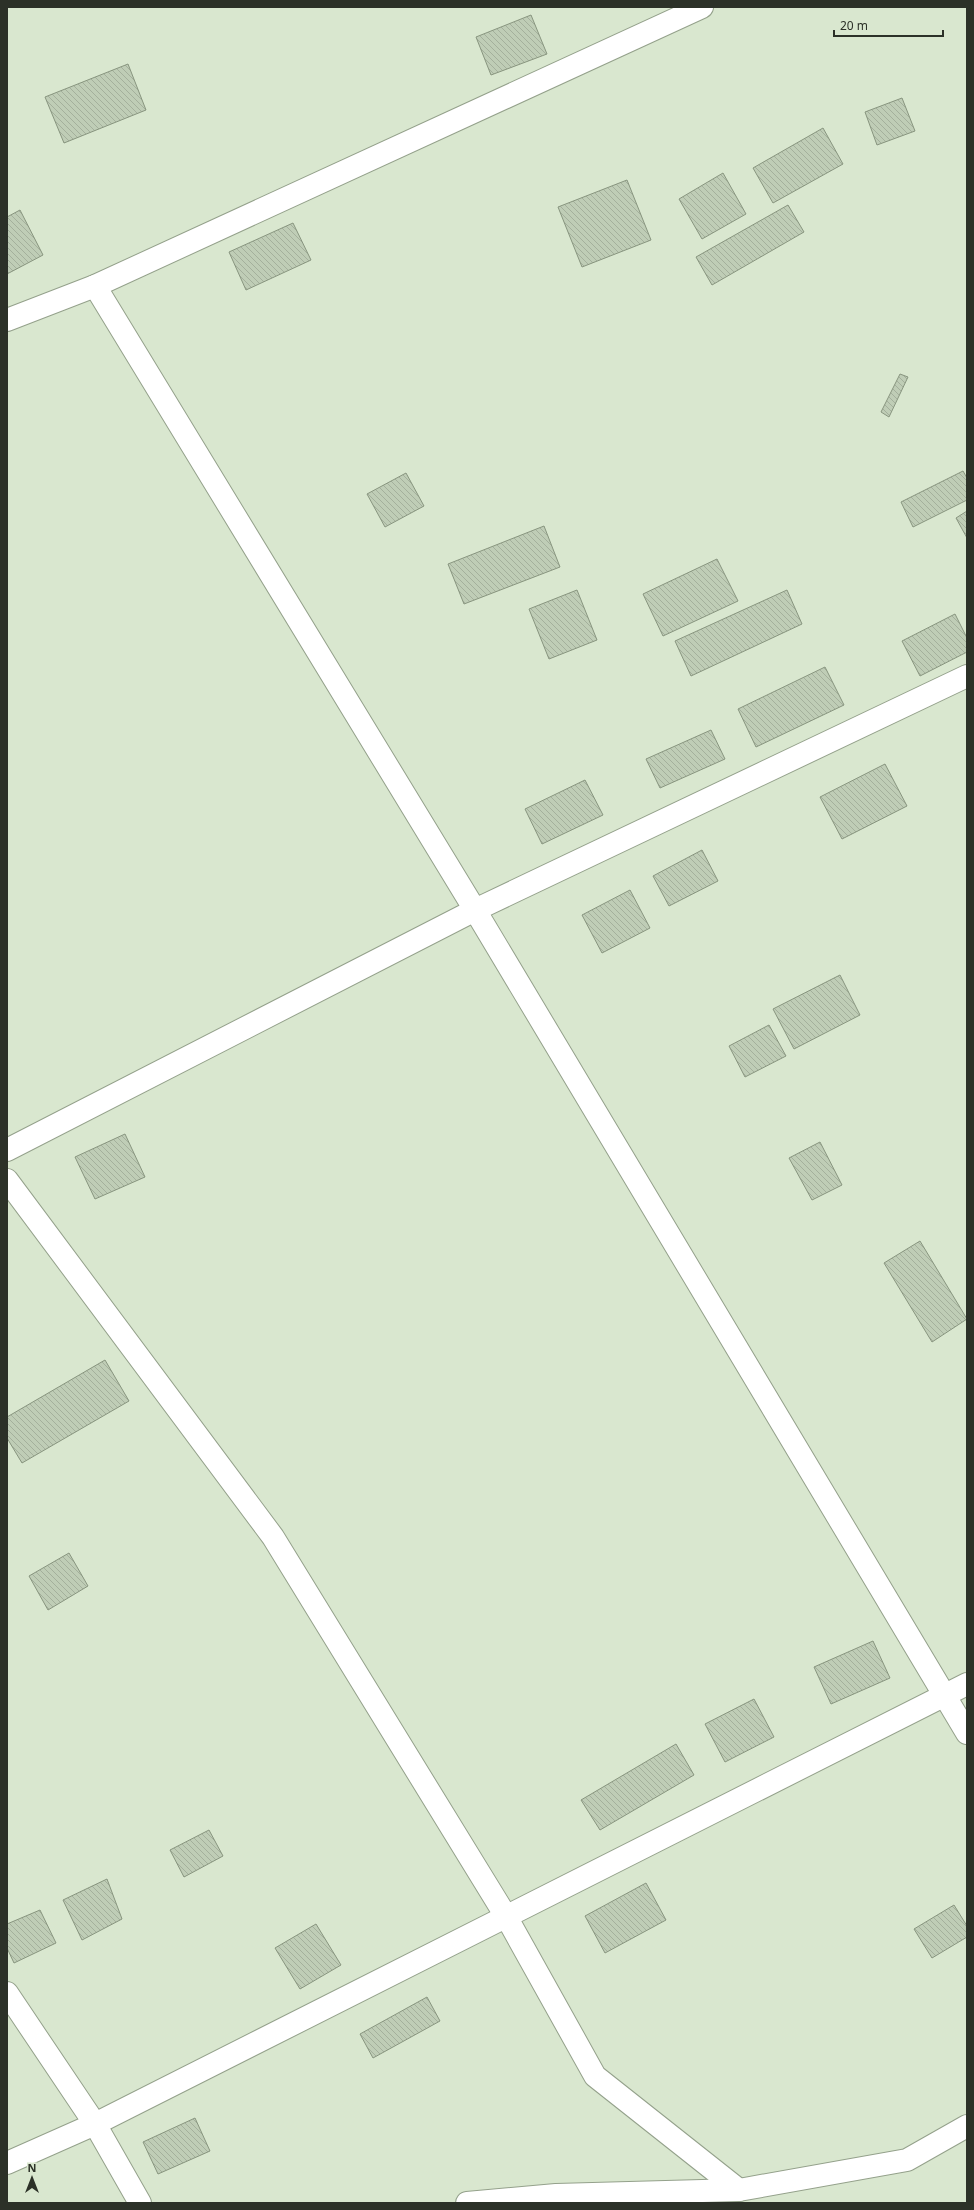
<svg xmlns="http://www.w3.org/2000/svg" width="974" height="2210" font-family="'Noto Sans',sans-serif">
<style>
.building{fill:url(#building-back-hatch);stroke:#88957f}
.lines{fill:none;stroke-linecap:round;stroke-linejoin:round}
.minor-casing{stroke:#94a18b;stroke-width:24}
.minor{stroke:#fff;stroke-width:22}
</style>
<defs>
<pattern id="building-back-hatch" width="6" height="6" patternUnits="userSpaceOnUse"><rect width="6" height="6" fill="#bfcdb6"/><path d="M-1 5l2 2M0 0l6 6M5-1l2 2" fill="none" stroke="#a4b09c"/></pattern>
</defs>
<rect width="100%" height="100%" fill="#d9e7cf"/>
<g class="building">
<path d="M531,15L547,54L491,75L476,37Z"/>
<path d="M128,64L146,110L64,143L45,97Z"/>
<path d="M902,98L915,131L877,145L865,112Z"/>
<path d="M823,128L843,164L773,203L753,168Z"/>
<path d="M723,173L746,214L702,239L679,199Z"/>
<path d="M627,180L651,240L582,267L558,207Z"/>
<path d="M788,205L804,232L712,285L696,257Z"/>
<path d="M20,210L43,255L7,274V217Z"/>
<path d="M293,223L311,260L246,290L229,252Z"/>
<path d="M900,374L908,377L889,417L881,412Z"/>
<path d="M963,471L967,478V500L913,527L901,502Z"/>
<path d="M406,473L424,506L385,527L367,494Z"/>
<path d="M967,511V538L956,518Z"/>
<path d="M544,526L560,567L464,604L448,564Z"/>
<path d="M717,559L738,601L663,636L643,594Z"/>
<path d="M577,590L597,640L549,659L529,609Z"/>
<path d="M787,590L802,624L691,676L675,641Z"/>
<path d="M955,614L967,638V652L920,676L902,641Z"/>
<path d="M825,667L844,705L756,747L738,709Z"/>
<path d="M711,730L725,759L660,788L646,759Z"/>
<path d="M885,764L907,806L842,839L820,797Z"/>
<path d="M585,780L603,815L542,844L525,809Z"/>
<path d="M702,850L718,881L669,906L653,876Z"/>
<path d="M630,890L650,928L602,953L582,915Z"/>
<path d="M840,975L860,1015L794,1049L773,1009Z"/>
<path d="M769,1025L786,1056L745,1077L729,1046Z"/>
<path d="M125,1134L145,1177L95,1199L75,1157Z"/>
<path d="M820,1142L842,1185L812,1200L789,1158Z"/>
<path d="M920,1241L967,1319L932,1342L884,1263Z"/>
<path d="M105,1360L129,1401L22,1463L7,1438V1417Z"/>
<path d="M69,1553L88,1586L48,1610L29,1576Z"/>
<path d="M873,1641L890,1678L831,1704L814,1667Z"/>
<path d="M754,1699L774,1737L725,1762L705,1724Z"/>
<path d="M676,1744L694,1775L600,1830L581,1800Z"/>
<path d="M209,1830L223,1856L184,1877L170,1850Z"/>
<path d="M107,1879L122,1919L82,1940L63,1900Z"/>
<path d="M646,1883L666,1920L605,1953L585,1916Z"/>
<path d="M954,1905L967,1926V1937L932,1958L914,1929Z"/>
<path d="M40,1910L56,1943L14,1963L7,1948V1924Z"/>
<path d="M316,1924L341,1965L300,1989L275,1948Z"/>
<path d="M427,1997L440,2021L373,2058L360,2034Z"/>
<path d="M195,2118L210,2151L158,2174L143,2142Z"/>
</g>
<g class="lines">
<g class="minor-casing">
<g id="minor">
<path d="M95,286L475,910L967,1733"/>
<path d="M7,320L95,286L702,7"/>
<path d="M7,1150L475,910L967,676"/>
<path d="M7,1180L273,1537L507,1918L595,2076L739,2190"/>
<path d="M7,1993L95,2124L140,2203"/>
<path d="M7,2163L95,2124L967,1684"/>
<path d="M467,2203L556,2195L739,2190L907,2160L967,2126"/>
</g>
</g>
<use href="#minor" class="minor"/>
</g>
<rect width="974" height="2210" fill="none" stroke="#2c3128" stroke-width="16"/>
<g transform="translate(32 2178)" stroke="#d9e7cf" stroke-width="3" paint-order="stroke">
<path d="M0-3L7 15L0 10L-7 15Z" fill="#2c3128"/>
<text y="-6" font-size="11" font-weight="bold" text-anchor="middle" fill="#2c3128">N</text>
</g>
<path d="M834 30v6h109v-6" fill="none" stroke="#2c3128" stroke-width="2"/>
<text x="840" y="30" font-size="12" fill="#2c3128" stroke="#d9e7cf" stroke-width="3" paint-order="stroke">20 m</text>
</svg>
